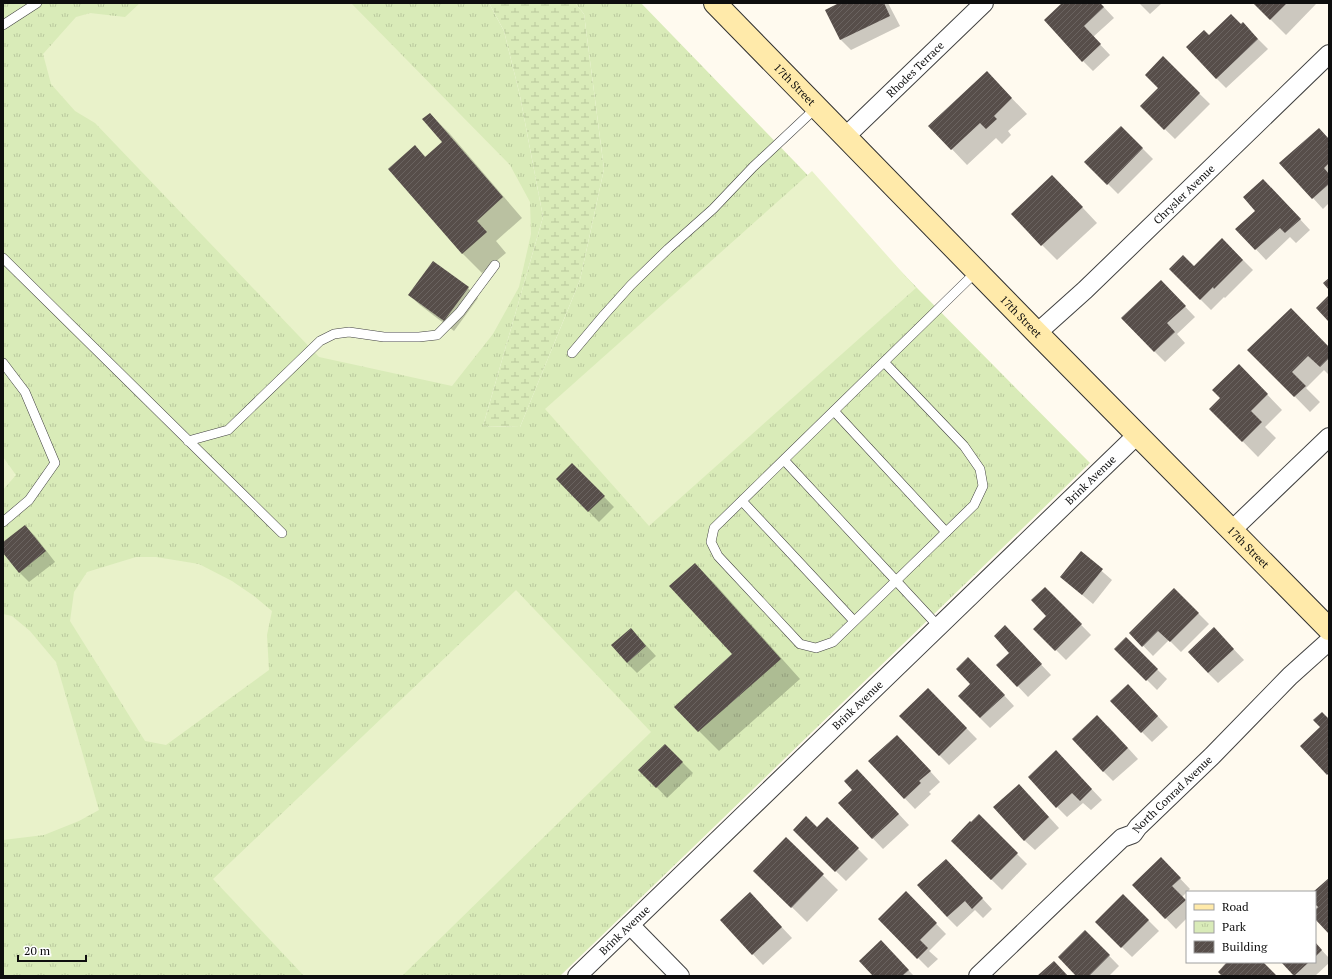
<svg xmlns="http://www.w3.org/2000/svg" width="1332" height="979" font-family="'PT Serif',serif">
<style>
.wetland{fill:url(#wetland-marsh)}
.park{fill:url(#park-tufts)}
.pitch{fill:#e9f2ca}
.shadow{fill:#0003}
.building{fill:url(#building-hatch)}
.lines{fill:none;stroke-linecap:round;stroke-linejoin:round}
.service-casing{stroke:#414141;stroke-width:10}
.minor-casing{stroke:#414141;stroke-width:20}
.secondary-casing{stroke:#303030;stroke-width:24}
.service{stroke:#fff;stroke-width:9}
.minor{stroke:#fff;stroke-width:18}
.secondary{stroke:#ffeaaa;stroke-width:22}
.labels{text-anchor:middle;stroke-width:4;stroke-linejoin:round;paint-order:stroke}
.street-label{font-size:11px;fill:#0e0e0e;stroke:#fff}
</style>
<defs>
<pattern id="wetland-marsh" width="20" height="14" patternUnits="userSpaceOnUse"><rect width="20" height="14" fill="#d9ebb8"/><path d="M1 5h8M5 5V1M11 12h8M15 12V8" fill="none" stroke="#b9c89d"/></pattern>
<pattern id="park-tufts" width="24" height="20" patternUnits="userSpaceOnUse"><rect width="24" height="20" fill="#d9ebb8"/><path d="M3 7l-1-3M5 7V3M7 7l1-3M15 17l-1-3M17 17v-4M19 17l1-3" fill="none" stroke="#b9c89d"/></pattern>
<pattern id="building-hatch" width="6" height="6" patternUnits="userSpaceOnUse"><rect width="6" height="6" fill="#574e4a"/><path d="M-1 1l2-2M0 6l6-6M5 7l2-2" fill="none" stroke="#6a6360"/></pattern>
</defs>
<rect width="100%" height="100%" fill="#fffaef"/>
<path class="wetland" d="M489,3H575L584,14L604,169L580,280L520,427L483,426L543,217L520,96L504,31Z"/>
<path class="park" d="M3,3H489L504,31L520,96L543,217L483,426L520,427L580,280L604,169L584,14L575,3H641L919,290L1090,463L560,976H3Z"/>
<g class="pitch">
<path d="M140,3H351L510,165L530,202L531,234L519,287L493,334L452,386L319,357L95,123L75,111L51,84L43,54L76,17L90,13L125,17Z"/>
<path d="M812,171L916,288L649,526L545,409Z"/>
<path d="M3,457L16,475L3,490Z"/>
<path d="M136,557H156L199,564L232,581L254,596L272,611L267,635L269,670L166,745L145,741L70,621L74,592L87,572Z"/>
<path d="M516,590L651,732L402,976H304L213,879Z"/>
<path d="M3,614L12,616L30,631L56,662L99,810L79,821L44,835L3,840Z"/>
</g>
<g class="shadow">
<path d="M841,3H888L900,26L851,50L841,40L827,10Z"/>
<path d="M1063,3H1100L1114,18L1093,37L1110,55L1093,71L1083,61Z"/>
<path d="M1139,3H1162L1150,14Z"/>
<path d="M1254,3H1317L1286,35Z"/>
<path d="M1241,25L1253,34L1268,49L1226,88L1216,78Z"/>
<path d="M1163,58L1210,104L1175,139L1141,106L1160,88Z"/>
<path d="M1002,88L1027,114L1008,131L1011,135L1002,144L996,138L967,165L930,126Z"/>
<path d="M430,114L450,134L522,218L496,241L506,253L482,273L462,253L415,146L426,157L443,142Z"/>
<path d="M1121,127L1153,159L1118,194L1086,162Z"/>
<path d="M1329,139V203L1323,209L1281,163Z"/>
<path d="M1273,190L1310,230L1296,243L1290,237L1266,260L1237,229L1256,211Z"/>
<path d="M1067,191L1097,223L1057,260L1042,245Z"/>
<path d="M1222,239L1253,270L1225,298L1224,297L1211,310L1170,269L1194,267Z"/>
<path d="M468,288L478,298L454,331L420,305L409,295Z"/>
<path d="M1171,292L1195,317L1177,334L1185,343L1165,362L1122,319Z"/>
<path d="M1329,348V375L1324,370L1306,388L1320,402L1310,412L1249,350Z"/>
<path d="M1239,365L1282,410L1265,427L1276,438L1258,457L1211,409L1221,398Z"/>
<path d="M572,464L614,507L599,522L557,479Z"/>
<path d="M25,526L35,536L55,562L29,582L19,572L3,552V543Z"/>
<path d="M1081,553L1112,580L1093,604L1061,577Z"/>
<path d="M695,564L715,584L800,679L719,751L675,707L733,654Z"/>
<path d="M1045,588L1091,635L1066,660L1035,629L1048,616Z"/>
<path d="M1174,589L1209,624L1181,652L1169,640L1153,656L1131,633Z"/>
<path d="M631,629L656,656L637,673L627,663Z"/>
<path d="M1015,637L1051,675L1028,697L998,665L1011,653Z"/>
<path d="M1126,639L1167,679L1157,690L1116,649Z"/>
<path d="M1224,639L1244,660L1218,683L1208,673Z"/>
<path d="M979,668L1014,706L990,728L980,718L972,684Z"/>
<path d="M928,689L977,739L949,765L900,716Z"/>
<path d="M1138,695L1168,727L1152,742L1142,732Z"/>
<path d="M1108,726L1138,759L1113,781L1103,771Z"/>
<path d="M665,745L693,773L667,798L640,770Z"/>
<path d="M907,746L940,782L929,792L931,794L915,809L869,761Z"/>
<path d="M1066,762L1102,800L1091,810L1083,803L1067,817L1057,807Z"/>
<path d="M867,780L909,825L883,849L839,803Z"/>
<path d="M1029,795L1059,828L1035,850L1024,840Z"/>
<path d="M979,816L1027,864L1002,890L952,841Z"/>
<path d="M827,818L868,859L846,881L794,830L817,829Z"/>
<path d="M786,839L838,890L807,922L755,871Z"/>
<path d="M1171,869L1190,889L1182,897L1187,903V918L1176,929L1134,885Z"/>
<path d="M956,870L992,909L983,918L975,910L957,927L947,917Z"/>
<path d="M906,893L946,934L929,951L938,959L928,968L879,919Z"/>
<path d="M1123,895L1159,931L1132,957L1096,922Z"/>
<path d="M760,904L792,938L763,965L721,920Z"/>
<path d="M1085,931L1119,966L1109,976H1078Z"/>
<path d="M1315,943L1329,958V963L1315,976H1295L1282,962H1315Z"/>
<path d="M891,952L914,976H875Z"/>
</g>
<g class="building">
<path d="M839,3H884L890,16L840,40L825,10Z"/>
<path d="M1062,3H1100L1104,7L1084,26L1101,44L1082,62L1044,20Z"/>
<path d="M1253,3H1287L1270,20Z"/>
<path d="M1231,14L1241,24L1243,22L1258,39L1216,79L1186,47L1204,30L1209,35Z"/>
<path d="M1163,56L1200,93L1164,130L1140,106L1158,88L1145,75Z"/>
<path d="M987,71L1012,98L994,116L997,119L986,129L980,123L951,150L928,126Z"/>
<path d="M430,113L503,197L477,221L487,232L462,254L388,169L415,145L425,157L442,142L422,119Z"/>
<path d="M1121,126L1143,148L1107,185L1084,162Z"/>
<path d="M1319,128L1329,139V163L1324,168L1329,174V184L1312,199L1279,163Z"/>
<path d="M1052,175L1083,207L1041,246L1011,214Z"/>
<path d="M1263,179L1301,219L1285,233L1280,228L1255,250L1235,229L1255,211L1243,197Z"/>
<path d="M1222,238L1243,260L1214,289L1213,287L1200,300L1169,269L1183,255L1194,266Z"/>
<path d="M433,261L469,287L444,321L408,295Z"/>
<path d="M1329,278V290L1323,283Z"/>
<path d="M1161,280L1186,306L1167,323L1175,332L1154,352L1121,318Z"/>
<path d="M1329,295V322L1316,308Z"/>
<path d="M1291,308L1329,347V358L1320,367L1308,356L1292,372L1306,386L1294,397L1247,350Z"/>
<path d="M1239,364L1268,394L1251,411L1262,422L1242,442L1209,409L1220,398L1212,390Z"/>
<path d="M572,463L605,496L588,512L556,479Z"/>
<path d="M25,525L46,551L19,573L3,553V542Z"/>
<path d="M1081,551L1103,569L1082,595L1060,577Z"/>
<path d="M695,563L781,659L698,732L674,707L732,654L669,586Z"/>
<path d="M1045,587L1082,624L1055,651L1033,629L1046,616L1031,600Z"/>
<path d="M1174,588L1199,613L1170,642L1158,631L1142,647L1129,633Z"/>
<path d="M1005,625L1042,664L1017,687L996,665L1009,653L994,636Z"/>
<path d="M1214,627L1234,649L1208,673L1188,652Z"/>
<path d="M631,628L646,646L627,663L611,645Z"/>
<path d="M1126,637L1158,669L1146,681L1114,649Z"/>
<path d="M968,657L1005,695L980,718L958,696L970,684L956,669Z"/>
<path d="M1128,684L1158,716L1141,733L1110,701Z"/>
<path d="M928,688L967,728L939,756L899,716Z"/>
<path d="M1322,712L1329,719V773L1327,775L1300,746L1320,727L1313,720Z"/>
<path d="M1097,715L1128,748L1103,772L1072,739Z"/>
<path d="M897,735L931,771L919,781L921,783L904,799L868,761Z"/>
<path d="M665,744L683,762L656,788L638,770Z"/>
<path d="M1056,750L1092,789L1080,801L1072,793L1056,808L1028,777Z"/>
<path d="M857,769L899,814L872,839L838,803L852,790L844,781Z"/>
<path d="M1019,784L1049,817L1024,841L993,807Z"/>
<path d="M979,814L1018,853L991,880L951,841L970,821L971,822Z"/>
<path d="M806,816L817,827L827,817L859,848L835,872L793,830Z"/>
<path d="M786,837L824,874L791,908L753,871Z"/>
<path d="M1161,857L1181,878L1172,886L1186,900L1165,919L1132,885Z"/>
<path d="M946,859L983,898L972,909L965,901L947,917L917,885Z"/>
<path d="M1329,878V934L1315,919V910L1318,907L1315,904V892H1313Z"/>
<path d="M906,891L937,923L920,940L928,948L917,959L878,919Z"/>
<path d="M750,892L782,927L752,955L720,920Z"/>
<path d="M1123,894L1149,920L1121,948L1095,922Z"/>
<path d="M1085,930L1110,955L1089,976H1076L1058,957Z"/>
<path d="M881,940L909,970L902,976H873L859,961Z"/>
<path d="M1315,942L1322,950L1315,957Z"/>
<path d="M1054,961L1068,976H1037Z"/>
<path d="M1227,962H1263L1277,976H1222L1218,972Z"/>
<path d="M1281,962H1309L1294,976Z"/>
</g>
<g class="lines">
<g class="service-casing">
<g id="service">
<path d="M3,25L37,3"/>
<path d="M3,258L282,533"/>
<path d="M572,353L604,315L631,285L668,249L713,209L753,167L817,107"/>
<path d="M884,362L964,446L980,469L983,486L974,505L833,642L816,648L800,644L718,556L711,542L714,528L977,271"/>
<path d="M3,363L25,392L55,463L29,500L3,522"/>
<path d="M834,411L946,532"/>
<path d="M188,441L228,430L320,341L334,334L349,332L384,337H419L437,335L460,312L495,265"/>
<path d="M784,460L939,627"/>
<path d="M742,501L854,621"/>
</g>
</g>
<g class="minor-casing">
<g id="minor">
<path id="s1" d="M846,136L984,3"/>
<path id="s2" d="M1037,333L1085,290L1329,54"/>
<path d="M1232,530L1329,437"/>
<path d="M630,925L680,976"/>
<path id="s3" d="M577,976L1138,434"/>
<path id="s4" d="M978,976L1122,838L1133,834L1138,827L1212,756L1290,676L1329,641"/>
</g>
</g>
<g class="secondary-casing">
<g id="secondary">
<path id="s5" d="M715,3L1037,333L1329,629"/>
</g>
</g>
<use href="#service" class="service"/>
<use href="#minor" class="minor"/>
<use href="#secondary" class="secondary"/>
</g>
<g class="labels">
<g class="street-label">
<text dy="4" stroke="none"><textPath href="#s1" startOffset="96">Rhodes Terrace</textPath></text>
<text dy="4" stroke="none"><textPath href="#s5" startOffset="114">17th Street</textPath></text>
<text dy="4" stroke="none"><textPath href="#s2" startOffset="202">Chrysler Avenue</textPath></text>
<text dy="4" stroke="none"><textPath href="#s5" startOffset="438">17th Street</textPath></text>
<text dy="4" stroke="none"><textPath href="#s3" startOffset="714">Brink Avenue</textPath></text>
<text dy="4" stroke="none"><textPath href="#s5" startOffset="762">17th Street</textPath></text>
<text dy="4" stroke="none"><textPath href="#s3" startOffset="390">Brink Avenue</textPath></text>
<text dy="4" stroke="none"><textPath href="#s4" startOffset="267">North Conrad Avenue</textPath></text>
<text dy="4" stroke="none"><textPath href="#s3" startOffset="66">Brink Avenue</textPath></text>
</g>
</g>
<rect width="1332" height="979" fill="none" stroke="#0e0e0e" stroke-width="8"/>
<rect x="1186" y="891" width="130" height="72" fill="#ffffff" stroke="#9f9f9f"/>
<rect x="1194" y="904" width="20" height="6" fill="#ffeaaa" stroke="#9f9f9f"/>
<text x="1222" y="911" font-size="12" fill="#0e0e0e">Road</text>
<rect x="1194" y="921" width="20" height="12" fill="url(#park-tufts)" stroke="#9f9f9f"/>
<text x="1222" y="931" font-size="12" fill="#0e0e0e">Park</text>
<rect x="1194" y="941" width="20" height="12" fill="url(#building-hatch)" stroke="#9f9f9f"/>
<text x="1222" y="951" font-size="12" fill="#0e0e0e">Building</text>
<path d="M18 955v6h68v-6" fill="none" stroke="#0e0e0e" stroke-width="2"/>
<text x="24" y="955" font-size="12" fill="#0e0e0e" stroke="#ffffff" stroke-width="3" paint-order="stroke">20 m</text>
</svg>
